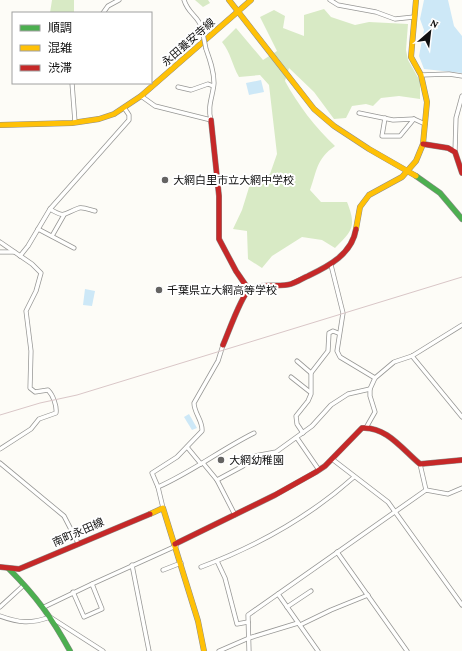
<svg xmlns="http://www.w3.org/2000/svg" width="462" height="651" font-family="'Crimson Pro','Noto Sans JP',serif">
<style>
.forest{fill:#d8eac5}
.water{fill:#cde8f7}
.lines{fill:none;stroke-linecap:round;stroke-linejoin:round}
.street-casing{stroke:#979795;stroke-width:5}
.fast-casing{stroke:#8e8d8b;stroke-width:6}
.slow-casing{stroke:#8e8d8b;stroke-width:6}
.jam-casing{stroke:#8e8d8b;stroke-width:6}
.street{stroke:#fffffe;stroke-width:3.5}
.fast{stroke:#4caf50;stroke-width:5}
.slow{stroke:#ffc107;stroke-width:5}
.jam{stroke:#c62828;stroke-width:5}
.rail{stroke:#d9c6c7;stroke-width:1}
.street-bridge-casing{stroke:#979795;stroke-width:5;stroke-linecap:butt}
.street-bridge{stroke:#fffffe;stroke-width:3.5}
.poi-dot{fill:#646362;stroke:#fff;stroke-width:1.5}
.labels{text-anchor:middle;stroke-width:4;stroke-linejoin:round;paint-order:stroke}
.street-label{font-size:11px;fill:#111;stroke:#fff}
.poi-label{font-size:11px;fill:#111;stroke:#fff;text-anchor:start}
</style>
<rect width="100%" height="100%" fill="#fdfcf7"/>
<g class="forest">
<path d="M52,0H74V13H50Z"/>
<path d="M195,0H208L210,3L203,7Z"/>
<path d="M324,9L331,17L355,25L369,22L408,24L406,50L408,60L420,81V99L399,96L381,98L373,106L366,104L352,106L346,118L334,119L314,92L289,68L285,81C298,105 315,127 335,146C316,159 317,171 310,190L321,202H347C357,227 352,231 335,248L322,240L302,237L272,256L262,268L248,259L247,231L233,229L242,210L251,181L270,174L277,154L269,85L260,75L239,77C232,65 231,53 222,42L236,28L263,60L277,51L260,17L274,10L285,16L283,28L304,36V15Z"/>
</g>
<g class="water">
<path d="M424,0H448L454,26L462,36V73L424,69L419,56L424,30L420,19Z"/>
<path d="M261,80L264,92L249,95L246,83Z"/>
<path d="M85,289L95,291L92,306L83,305Z"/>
<path d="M189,414L197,428L192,430L184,417Z"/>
</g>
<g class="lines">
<g class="street-casing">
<g id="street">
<path d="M184,0C189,16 200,15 203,34"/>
<path d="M330,0L338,5L376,12L395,19L414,17"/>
<path d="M103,13L108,6L119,0"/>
<path d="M421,75L449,74L462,76"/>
<path d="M72,83L75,122"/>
<path d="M178,87L191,90L208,84L213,86"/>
<path d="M141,96L155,106L211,120C207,106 213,96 214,83C214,71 210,60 206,49"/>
<path d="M359,113L393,120L414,119L425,124"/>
<path d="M385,118L382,136H400L414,119"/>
<path d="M455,152L456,118L462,96"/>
<path d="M50,209C66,219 64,213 79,208C84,207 90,210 95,211"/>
<path d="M38,229L74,248"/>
<path d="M52,236L64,215"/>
<path d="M0,242L32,264L41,273L36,291L26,311L31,351L30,388L35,392L48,390C53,395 57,406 56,413L39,419L31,429L0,449"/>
<path d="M0,252H14"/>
<path d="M20,256L28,246L50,209L129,120V115L125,109"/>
<path d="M331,265L343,313L337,351L340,357L375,378"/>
<path d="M412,356L462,417"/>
<path d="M297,361L311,373"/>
<path d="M291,377L310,392"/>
<path d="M367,426L375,412L370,396V389L375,378L394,362L412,356L462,325"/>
<path d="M303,433L297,424L296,416L308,401L311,394V373L328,351L329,333L333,331L338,333"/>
<path d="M297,438L319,470"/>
<path d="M187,447L201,464"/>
<path d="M332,459L388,502L462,605"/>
<path d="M0,463L64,516L78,543"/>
<path d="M203,463L217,480L235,515"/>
<path d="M420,464L426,490"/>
<path d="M217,480L243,466L254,456L276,452L312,426L331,405L348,394L370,389"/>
<path d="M158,487C192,472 220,450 254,433"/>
<path d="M163,508L158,487L152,473L177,457L202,431C203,421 194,413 194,403L218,361L223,345"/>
<path d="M337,552L407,651"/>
<path d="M217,561L225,578L237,624L248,622"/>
<path d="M132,565L149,651"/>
<path d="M201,567C257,546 309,517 354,477"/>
<path d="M163,570L181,563"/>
<path d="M73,592L84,617L102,609L92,584"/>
<path d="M278,594L318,651"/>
<path d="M0,607L24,585"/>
<path d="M44,607L92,584L176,546"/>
<path d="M287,607L311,591"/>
<path d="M0,616C19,623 31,624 50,617L103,651"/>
<path d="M300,625L331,610L368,595"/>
<path d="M219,651L249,638L298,623"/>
<path d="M249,651L248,615L426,490L448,494L462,488"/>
</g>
</g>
<g class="fast-casing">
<g id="fast">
<path d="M416,176L440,193L462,219"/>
<path d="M9,569C36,596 52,618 70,651"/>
</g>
</g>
<g class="slow-casing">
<g id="slow">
<path d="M229,0L314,109L334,126L369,149L416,176"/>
<path d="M0,125L72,123L99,119L114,114L141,96L251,0"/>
<path d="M356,229L360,207L369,195L402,177L416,161L423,144L427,102L421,75L411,57L416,0"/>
<path d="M150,514L163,508L198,621L204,651"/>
</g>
</g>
<g class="jam-casing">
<g id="jam">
<path d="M211,120L219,196V239L236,271L249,290"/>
<path d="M423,144L448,148L455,152L462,173"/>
<path d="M223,345C228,334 241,296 249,290C260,282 279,288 291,284C297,282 303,278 308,276C329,266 352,254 356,229"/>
<path d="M175,544L275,495L316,472L325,466L362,428C386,426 403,450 420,464L462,460"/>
<path d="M0,567L19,569L150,514"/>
</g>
</g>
<use href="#street" class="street"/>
<use href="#fast" class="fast"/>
<use href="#slow" class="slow"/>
<use href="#jam" class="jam"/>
<path class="rail" d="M0,415L40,403L77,395L462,277"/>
<g class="street-bridge-casing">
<path id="street-bridge" d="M203,34L206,49"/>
</g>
<use href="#street-bridge" class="street-bridge"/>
</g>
<g class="poi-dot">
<circle cx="165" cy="180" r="4"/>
<circle cx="159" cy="290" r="4"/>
<circle cx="221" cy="460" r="4"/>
</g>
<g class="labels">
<g class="street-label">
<text transform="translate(188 42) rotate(-41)" y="4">永田養安寺線</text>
<text transform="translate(78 532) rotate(-24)" y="4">南町永田線</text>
</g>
<g class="poi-label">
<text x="173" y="184">大網白里市立大網中学校</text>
<text x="167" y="294">千葉県立大網高等学校</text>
<text x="229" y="464">大網幼稚園</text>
</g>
</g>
<rect x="12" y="12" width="140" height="72" fill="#ffffff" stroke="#a0a0a0"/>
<rect x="20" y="25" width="20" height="6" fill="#4caf50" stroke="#a0a0a0"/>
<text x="48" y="32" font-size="12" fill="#111111">順調</text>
<rect x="20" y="45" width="20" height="6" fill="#ffc107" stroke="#a0a0a0"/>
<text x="48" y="52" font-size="12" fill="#111111">混雑</text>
<rect x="20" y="65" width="20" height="6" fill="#c62828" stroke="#a0a0a0"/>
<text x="48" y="72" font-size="12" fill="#111111">渋滞</text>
<g transform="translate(430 32) rotate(28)" stroke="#ffffff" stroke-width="3" paint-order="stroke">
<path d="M0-3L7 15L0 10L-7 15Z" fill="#111111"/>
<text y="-6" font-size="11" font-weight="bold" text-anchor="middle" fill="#111111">N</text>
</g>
</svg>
